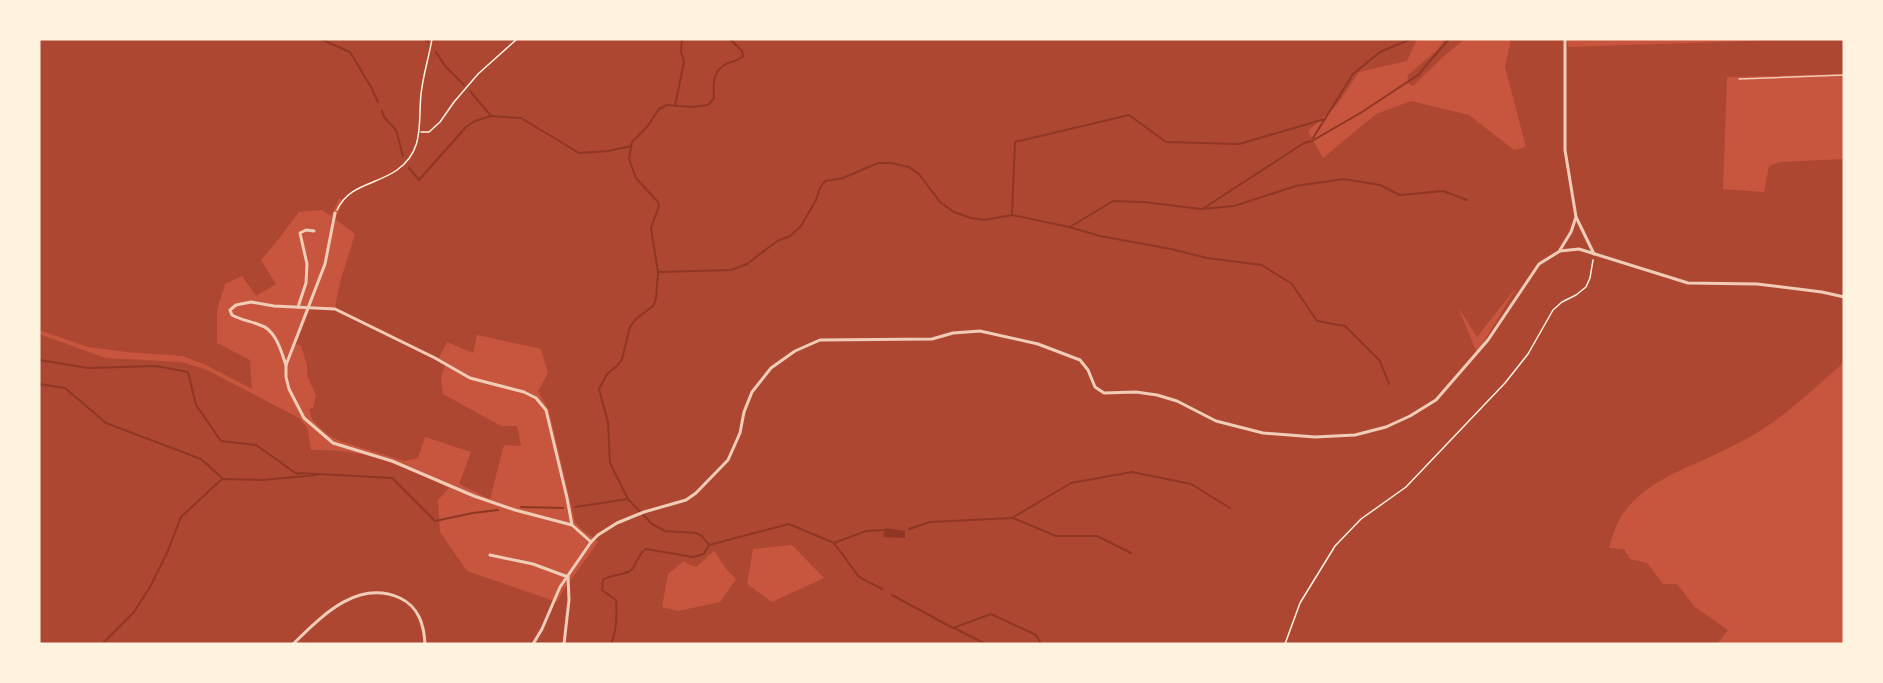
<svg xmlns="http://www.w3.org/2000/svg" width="1883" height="683" font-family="Lato,sans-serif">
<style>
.green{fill:#ae4732;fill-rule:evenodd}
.water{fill:#8f3625}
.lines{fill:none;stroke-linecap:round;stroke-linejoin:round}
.stream{stroke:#8f3625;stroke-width:2}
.path{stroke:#fff3e0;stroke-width:1.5}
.service{stroke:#f1ccb7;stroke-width:1.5}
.minor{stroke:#f1ccb7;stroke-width:3}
</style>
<rect width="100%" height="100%" fill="#c8553d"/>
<g class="green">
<path d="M39,39H1417L1407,61L1359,72L1336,106L1308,131L1323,158L1376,114L1411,101L1469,115L1514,150L1526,147L1505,67L1511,39H1567L1568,47L1783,40V39H1844V74L1727,77L1723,189L1764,192L1769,166L1780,162L1844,159V362C1818,385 1792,410 1763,429C1747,439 1731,447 1714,455C1680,471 1641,484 1620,518C1615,527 1612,538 1609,548L1624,549L1630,559L1647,563L1663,584H1677L1695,607L1728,630L1717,644H39V334L106,358L181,362L205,369L299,418L307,427L311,450C323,450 336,450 348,452C381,456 420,474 449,488L438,500L440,532L467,571L557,602L563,591L598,542C590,534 581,531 575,522L549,411L538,391L548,373L541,349L477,335L473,353L447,342L439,358L335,307L340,282L355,234L335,219L344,200L339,199L331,216L322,210L299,212L277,241L261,260L276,284L256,296L242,276L225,284L217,310V343L250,360L252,389L206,365L183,356L126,352L88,347L39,330ZM1514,290H1515L1477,353L1458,307L1477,337ZM792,545L824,578L772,602L747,584L753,549ZM714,551L727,570L736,579L720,602L678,611L662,607L668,574L684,561L690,565L696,567Z"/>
<path d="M1445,39H1465L1445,55L1413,86L1407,83L1408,75L1437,50Z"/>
<path d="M310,309L335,310L369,326L445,365L441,378L443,394L501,426H517L521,446L504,445L490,499L459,484L471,452L425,437L418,458L404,461L340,441L328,435L318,426L312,419L309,409L313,408L316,396L307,375V365L301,346L296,344Z"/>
</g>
<path class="water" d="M885,528L905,531V538L883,537Z"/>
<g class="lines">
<g class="stream">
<path d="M320,39L350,52L371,87L378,102"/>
<path d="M425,39L428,42"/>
<path d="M436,52L445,66L464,85"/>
<path d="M470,91L491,116"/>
<path d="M675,106L684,62L681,52L682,39"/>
<path d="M382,111L384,117L396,130L403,156"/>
<path d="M1313,138L1353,74L1380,52L1411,39"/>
<path d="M409,168L419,180L466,127L475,121L491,116L521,118L579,153L608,151L631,146"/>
<path d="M1204,208L1304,143L1312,141L1362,112L1418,75L1449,39"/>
<path d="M1012,215L1015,142L1129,115L1166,142L1239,144L1325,119"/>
<path d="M1070,227L1113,201L1144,202L1201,209L1234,206L1296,186L1344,179L1380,185L1400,195L1443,191L1467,200"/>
<path d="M658,272L731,270L747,264L777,241L790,236L801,226L816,200L820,188L825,181L843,178L878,163H891L909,167L919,174L940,202L954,212L971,218L984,220L1012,215L1069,227L1100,236L1171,249L1207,258L1262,265L1292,284L1317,321L1345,326L1380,361L1389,384"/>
<path d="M39,360L88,368L156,366L188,372L196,405L221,441L256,445L297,474L299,473L392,478L435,521L473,513L498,510"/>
<path d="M39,384L65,388L106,423L201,459L222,478"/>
<path d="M521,507L563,508"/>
<path d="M575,507L628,499"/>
<path d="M1013,518L1056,536H1097L1131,553"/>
<path d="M909,529L930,522L1012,518L1071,483L1132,472L1191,484L1230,508"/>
<path d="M834,543L866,531L886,530"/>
<path d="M709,545L789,524L834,543L859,577L882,589"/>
<path d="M892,595L953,628L991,614L1036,635L1041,644"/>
<path d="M954,628L986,644"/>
<path d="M102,644L134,612L150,587L167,553L181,517L222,479L262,480L317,475"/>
<path d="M611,644C617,631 617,614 616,600L602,590L603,580C612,574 619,576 628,572C637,569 635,556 646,549L693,557L704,554L709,545L702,536L696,533L665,531L652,524L628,499L610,463L608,422L599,389L607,374L617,366L622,359L630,327L636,319L653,306L656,299L658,272L651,228L659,206L658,202L636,178L629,159L632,142L647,127L659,109L667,105L693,107L708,105L714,98C713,84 712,72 726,64C732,61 737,62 743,56L742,51L730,39"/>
</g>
<g class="path">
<path d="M421,132H429L440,122L454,102L478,74L517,39"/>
<path d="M337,210C349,184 376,185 397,170C425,150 418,123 421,94C423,75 429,57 432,39"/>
<path d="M1285,644L1300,603L1335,546L1361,519L1406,487L1505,383L1528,354L1553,310L1562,302L1576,295L1586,287L1590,278L1593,260"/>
</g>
<path class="service" d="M1739,79L1844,75"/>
<g class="minor">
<path d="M1565,39V150L1576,217L1594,254"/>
<path d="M335,213L325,264L286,365V377L289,389L304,418L333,443L392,461L474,496L515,510L572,525L591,542"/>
<path d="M1560,250L1571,232L1576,217"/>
<path d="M298,307L306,283L307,264L300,233L306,230L314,231"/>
<path d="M286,365C281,351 276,330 260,325C250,321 241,320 232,315L230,310L236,305L251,302L274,306L335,309L435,358L470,378L524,392L536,398L546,410L567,498L572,525"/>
<path d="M490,555L533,564L568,577"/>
<path d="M293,644C322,616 357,579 400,598C419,607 424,625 425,644"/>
<path d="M533,644L542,629L560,587L591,542L598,535L617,523L644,512L686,500L696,493L728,460L740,433L744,412L752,392L771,368L795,351L820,340L932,339L953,333L980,331L1038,344L1080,360L1088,370L1095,387L1104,393L1136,392L1157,395L1177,401L1216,421L1263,433L1315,437L1355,435L1386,427L1410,416L1436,400L1488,340L1539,264L1560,251L1579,249L1688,283L1757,284L1822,292L1844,297"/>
<path d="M564,644L569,600L568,577"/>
</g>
</g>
<rect width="1883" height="683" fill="none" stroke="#fff3e0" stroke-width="81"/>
</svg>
